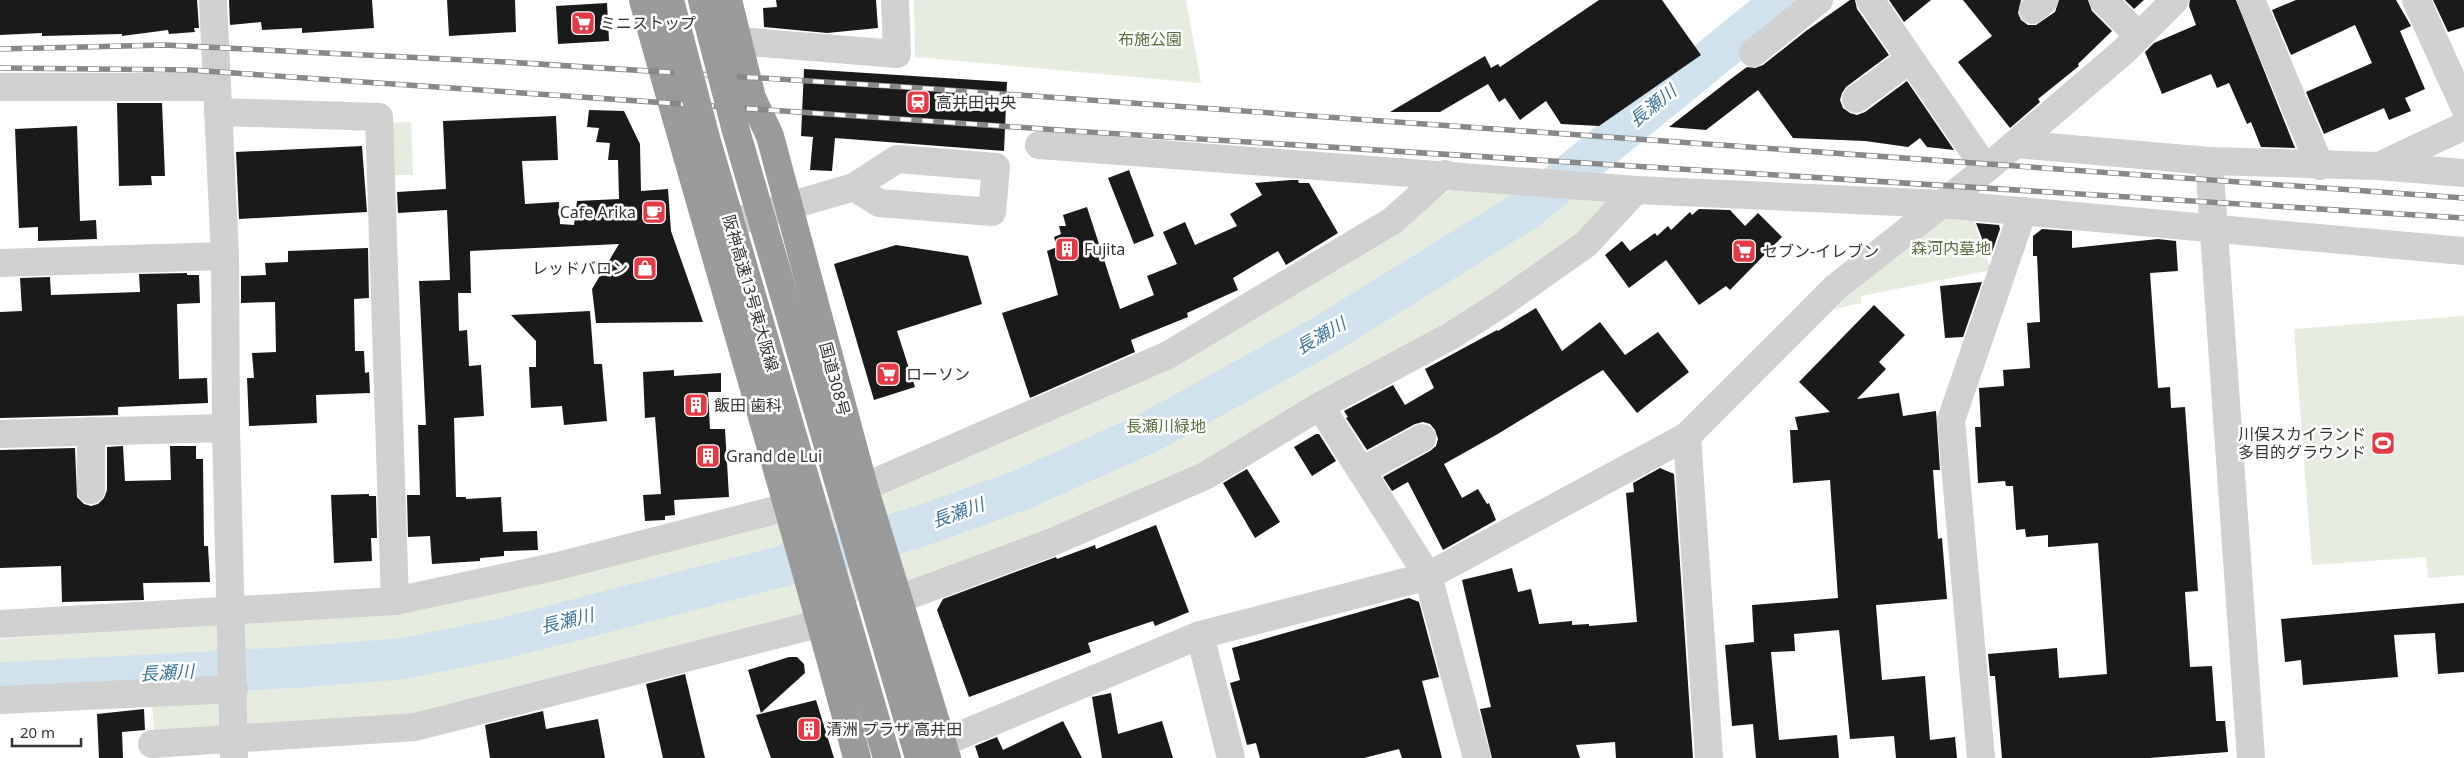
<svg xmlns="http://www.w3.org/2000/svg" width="2464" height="758" font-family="'Noto Sans','Noto Sans JP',sans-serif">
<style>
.green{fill:#e6ecdf}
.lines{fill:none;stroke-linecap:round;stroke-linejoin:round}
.river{stroke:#cfe2ee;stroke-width:41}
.building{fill:#1a1a1a}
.minor{stroke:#d0d0d0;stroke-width:28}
.highway{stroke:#9a9a9a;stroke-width:28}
.rail-casing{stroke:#888;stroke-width:5.5}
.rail{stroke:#fff;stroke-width:4;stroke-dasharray:11;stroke-linecap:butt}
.highway-bridge{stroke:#9a9a9a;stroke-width:28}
.labels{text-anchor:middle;stroke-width:5;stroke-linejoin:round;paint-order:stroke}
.poi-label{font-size:16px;fill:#333;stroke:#fff;text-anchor:start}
.park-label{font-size:16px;fill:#56703f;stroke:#fff}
.street-label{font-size:16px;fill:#333;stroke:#fff}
.water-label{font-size:18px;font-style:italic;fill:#3f7597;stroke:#fff}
</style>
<rect width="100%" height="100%" fill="#fff"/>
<g class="green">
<path d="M914,0H1186L1201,83L915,57Z"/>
<path d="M411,122L413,175H389L387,123Z"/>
<path d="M1455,186L1616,198L1580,238L1444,329L1199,472L896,589L819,614L407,717L154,734L151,687L0,690V639L179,626L751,523L876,491L1399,229Z"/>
<path d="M1952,210L1971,212L1991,270L1861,296V303L1835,309L1854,289Z"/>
<path d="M2464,316V575L2428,578L2426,557L2312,565L2294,329Z"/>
</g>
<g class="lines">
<path class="river" d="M0,683L299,667L400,659L505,638L779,567L918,527L1021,490L1148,433L1321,337L1526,210L1783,0"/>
</g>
<g class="building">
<path d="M0,0H197L199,28H194L195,32L169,34L168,30L122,36V34L42,36V33L0,35Z"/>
<path d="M229,0H372L374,28L302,33V28L262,30L261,22L230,25Z"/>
<path d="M447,0H515L516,32L449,36Z"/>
<path d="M776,0H876L878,28L827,33L764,27L763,8L777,7Z"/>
<path d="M1599,0H1662L1701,55L1599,126L1561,124L1546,101L1520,120L1505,98L1499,102L1488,84L1440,112H1390L1485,56L1491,68L1498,64L1500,67Z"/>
<path d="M1850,0H1855L1857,9L1889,55L1846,87L1842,93L1840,100L1843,108L1850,113L1857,115L1865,112L1907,81L1954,150L1927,147L1920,138L1908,147L1865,141L1793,138L1758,90L1706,130L1669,127L1732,78L1747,67L1755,68L1763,65L1806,31Z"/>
<path d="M1889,0H1931L1904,22Z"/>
<path d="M1963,0H2021L2018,13L2021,20L2028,25H2036L2055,12L2059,0H2088L2092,11L2112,31L2078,64L2079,66L2038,99L2040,102L2010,128L1958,62L1992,36Z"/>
<path d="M2125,0H2144L2134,9Z"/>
<path d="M2190,0H2236L2295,148L2261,147L2251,122L2247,124L2229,83L2217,88L2211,74L2162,94L2145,52L2154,43L2196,25L2189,6Z"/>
<path d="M2296,0H2396L2411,26L2400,31L2425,89L2405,98L2411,111L2389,120L2384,108L2324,134L2306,92L2372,63L2355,25L2291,55L2272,10Z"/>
<path d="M2433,0H2464V27L2448,32Z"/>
<path d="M607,3L609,41L558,44L556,6Z"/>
<path d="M804,69L1007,82L1004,151L835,138L832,171L810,170L813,137L801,136Z"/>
<path d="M117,103H162L165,176H151L152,185L119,186Z"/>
<path d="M589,110L624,111L640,144L641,191L668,189L671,231L703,322L596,323L592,289L619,244L470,251L471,293H458L459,331L467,330L469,366L481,365L484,416L454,418L456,497H466V499L501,497L503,532L537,531L538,550L504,551V556L480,558V561L432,564L430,536L408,537L407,495H420L418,425H426L419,281L450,280L447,210L398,213L397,192L446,189L443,121L556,116L558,160L522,161L525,204L559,202L560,224L574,225L577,201L619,199L618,160H608L610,143L596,142L599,128L587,127Z"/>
<path d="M77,126L80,221L96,220L97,239L38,241V227L19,228L15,129Z"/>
<path d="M362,146L367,212L239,219L236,152Z"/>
<path d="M1129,170L1154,236L1134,244L1108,178Z"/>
<path d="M1291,180H1298L1299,183H1309L1338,233L1286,265L1278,251L1233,278L1238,290L1187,313L1188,317L1131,340L1135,352L1030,398L1002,313L1058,295L1047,251L1057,247L1054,237L1061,234L1059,226H1066L1063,215L1087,207L1120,309L1154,295L1147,276L1177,264L1163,232L1185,222L1195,245L1237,226L1230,214L1262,195L1255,183Z"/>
<path d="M1699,209L1730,210L1745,226L1758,213L1782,237L1730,290L1726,286L1699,305L1666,260L1629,288L1605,255L1622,241L1630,251L1655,233L1657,236L1668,226L1671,230L1690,212L1692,215Z"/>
<path d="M1976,223L1999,225L2000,229L1992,252L1988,254Z"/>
<path d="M2042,229L2072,231V248L2158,239L2176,241L2178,271L2150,273L2158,388L2170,387L2171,408L2185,407L2198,591L2185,592L2190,667L2212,666L2216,721H2225L2228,752L2149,758H2002L1995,676H1990L1988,654L2057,648L2059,678L2107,674L2098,543L2048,547V535L2026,537L2025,529L2016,530L2013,486H2006L2005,481L1978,483L1975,427H1981L1979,388L2004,386L2003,370L2030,368L2027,323L2040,322L2037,256H2033V236Z"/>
<path d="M896,245L968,256L982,304L897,331L915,387L874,400L834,264Z"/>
<path d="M368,248L369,298L354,299L355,351H364L365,373L369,372L370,393L316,395L317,423L249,426L247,378H254L252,353L276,352L275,302L241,303V276L266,275L265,263L288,262V251Z"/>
<path d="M187,273V275H199L200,303L177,304L179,379L207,378L208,403L118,407V415L0,418V312L22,311L20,278L50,277L51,295L140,292L139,274Z"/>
<path d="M1982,282L1963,337L1945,338L1940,286Z"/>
<path d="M1874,305L1905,335L1879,362L1886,369L1857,399L1899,393L1903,416L1936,411L1940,470H1933L1938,539L1942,538L1947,599L1876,605L1882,680L1925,676L1930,740L1955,737L1957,758H1896L1894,736L1850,739L1839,630L1794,634L1795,651L1771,652L1779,740L1837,735L1839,758H1756L1753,724L1732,726L1725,645L1754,642L1752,605L1838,598L1830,480L1793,483L1790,430H1798L1795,417L1830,412L1799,382Z"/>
<path d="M1536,308L1562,351L1600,322L1625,355L1658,332L1689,372L1637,413L1603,370L1496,435L1444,464L1462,498L1478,489L1487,504L1489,503L1496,520L1443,550L1408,482L1392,491L1383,477L1430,451L1436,446L1438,439L1435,430L1430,424L1423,422L1415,424L1367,450L1346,418L1348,417L1344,411L1393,385L1405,405L1434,388L1425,369L1497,330L1498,331Z"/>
<path d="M590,311L594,364H602L607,421L564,425L562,406L531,408L529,367H536V341L511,315Z"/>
<path d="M674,370V376L721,373V392H708L710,429H725L729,497L674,500L675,515L665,516V520L645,521L643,495L661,494L655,417L645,418L643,372Z"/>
<path d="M1316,434H1319L1336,461L1312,476L1294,447Z"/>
<path d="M123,446L125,481L171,480L170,446H196V459H203L204,546H208L210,582L143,583L144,600L62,602L61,566L0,568V450L75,448L77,497L84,504L91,506L98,504L104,498L107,490V447Z"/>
<path d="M1660,468L1674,474L1693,758H1616L1615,742L1576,745L1580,758H1492L1480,709L1491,707L1462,580L1512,568L1518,592L1531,589L1539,624L1572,621V625L1589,624V626L1637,622L1626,493L1634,492L1633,483Z"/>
<path d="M1247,469L1280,522L1255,538L1223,483Z"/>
<path d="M369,494V496H376L377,538H371L372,561L334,563L331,495Z"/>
<path d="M1156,525L1189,612L1155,626L1153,621L1088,643L1091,652L969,697L937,610L943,599L1056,557L1057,559L1095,545L1096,549Z"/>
<path d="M1409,598L1419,602L1439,677L1422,681L1442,758H1402L1399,749L1364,758H1260L1256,743L1247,745L1230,683L1240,680L1232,648Z"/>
<path d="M2464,603V672L2438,674L2435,633L2394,635L2398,677L2303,685L2301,660L2285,662L2281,619Z"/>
<path d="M789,657H797L804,664L805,673L761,713L748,670Z"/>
<path d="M685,674L705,758H663L646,684Z"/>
<path d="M1111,693L1118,734L1162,721L1173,758H1102L1092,697Z"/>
<path d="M816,700L834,758H771L756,715Z"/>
<path d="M144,709L145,730L122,732L123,758H99L97,714Z"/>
<path d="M543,711L546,729L598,719L605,758H490L485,725Z"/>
<path d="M1063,721L1082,758H979L975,746L997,737L1003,750Z"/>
</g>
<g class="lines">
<g class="minor">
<path d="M213,0L225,256L226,428L234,758"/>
<path d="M1870,0L1986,169"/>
<path d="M2103,0L2139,36"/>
<path d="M2251,0L2320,166"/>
<path d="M2416,0L2464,106"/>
<path d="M2033,10L2044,0"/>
<path d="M738,41L897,54L895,0"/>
<path d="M1753,53L1819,0"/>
<path d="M0,87H217"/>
<path d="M1856,99L1910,59"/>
<path d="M218,112L379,117L395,601"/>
<path d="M2015,144L2209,161L2378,166L2464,173"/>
<path d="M1039,145L1636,190L1941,204L2464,251"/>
<path d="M2209,161L2251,758"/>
<path d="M2379,166L2464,126"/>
<path d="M710,234L744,219L854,187L897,159L996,167L992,212L879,203L854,187"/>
<path d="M0,263L225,256"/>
<path d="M1320,406L1428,576L1477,758"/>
<path d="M91,431V490"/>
<path d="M0,434L226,428"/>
<path d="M1687,436L1709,758"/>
<path d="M1361,471L1422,438"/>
<path d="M864,487L1168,355L1392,221L1445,174"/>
<path d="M899,599L1050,543L1205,476L1320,406L1449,337L1501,304L1586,244L1636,190"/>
<path d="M0,624L395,601L558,566L787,507"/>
<path d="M1200,635L1231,758"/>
<path d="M0,700L234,689"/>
<path d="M152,744L415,727L822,623"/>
<path d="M920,752L1200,635L1428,576L1687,436L1836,287L1986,169L2124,51L2175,0"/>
<path d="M1981,758L1951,420L2023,211"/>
</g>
<g class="highway">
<path d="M643,0C713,253 790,504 857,758"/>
<path d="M728,0L752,98L770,136L864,487L947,758"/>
</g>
<g class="rail-casing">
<g id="rail">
<path d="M0,49L165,45L506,62L920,88L2464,198"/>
<path d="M0,68L190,70L1088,132L2464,218"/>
</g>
</g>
<use href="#rail" class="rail"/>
<g class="highway-bridge">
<path d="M670,0L706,138L887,758"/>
<path d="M702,0L736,131L919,758"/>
</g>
</g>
<defs>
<g id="supermarket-square" transform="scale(1.25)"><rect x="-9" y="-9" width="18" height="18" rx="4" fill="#e63946" stroke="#fff"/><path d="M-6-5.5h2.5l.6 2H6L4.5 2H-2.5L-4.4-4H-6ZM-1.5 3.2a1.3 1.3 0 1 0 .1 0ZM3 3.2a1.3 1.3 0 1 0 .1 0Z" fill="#fff"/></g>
<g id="station-square" transform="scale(1.25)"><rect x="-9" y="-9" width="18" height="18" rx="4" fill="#e63946" stroke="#fff"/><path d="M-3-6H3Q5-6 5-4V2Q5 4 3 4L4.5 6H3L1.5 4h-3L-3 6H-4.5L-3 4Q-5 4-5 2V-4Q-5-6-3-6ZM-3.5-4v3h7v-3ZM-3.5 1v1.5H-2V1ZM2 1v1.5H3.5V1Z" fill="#fff"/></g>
<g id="cafe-square" transform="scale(1.25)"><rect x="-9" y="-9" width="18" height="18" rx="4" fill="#e63946" stroke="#fff"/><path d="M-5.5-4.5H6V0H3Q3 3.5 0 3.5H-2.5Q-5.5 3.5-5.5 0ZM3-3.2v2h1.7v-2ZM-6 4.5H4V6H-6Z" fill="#fff"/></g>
<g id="building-square" transform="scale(1.25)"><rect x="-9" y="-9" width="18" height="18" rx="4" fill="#e63946" stroke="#fff"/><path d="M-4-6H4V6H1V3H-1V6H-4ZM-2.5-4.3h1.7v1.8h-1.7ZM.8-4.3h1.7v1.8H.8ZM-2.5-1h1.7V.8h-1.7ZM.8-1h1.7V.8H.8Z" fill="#fff"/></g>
<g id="shop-square" transform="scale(1.25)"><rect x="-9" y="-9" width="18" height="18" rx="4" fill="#e63946" stroke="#fff"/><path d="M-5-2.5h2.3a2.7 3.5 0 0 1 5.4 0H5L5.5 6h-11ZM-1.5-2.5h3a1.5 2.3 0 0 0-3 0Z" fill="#fff"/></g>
<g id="stadium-square" transform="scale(1.25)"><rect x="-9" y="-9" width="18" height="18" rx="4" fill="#e63946" stroke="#fff"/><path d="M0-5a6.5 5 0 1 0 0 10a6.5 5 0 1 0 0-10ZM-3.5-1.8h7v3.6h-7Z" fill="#fff"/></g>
</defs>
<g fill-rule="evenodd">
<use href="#supermarket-square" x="583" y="23"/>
<use href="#station-square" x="918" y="102"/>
<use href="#cafe-square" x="654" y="212"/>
<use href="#building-square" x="1067" y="249"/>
<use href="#supermarket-square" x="1744" y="251"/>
<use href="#shop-square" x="645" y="268"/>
<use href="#supermarket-square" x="888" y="374"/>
<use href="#building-square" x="696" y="405"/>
<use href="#stadium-square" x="2383" y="443"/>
<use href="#building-square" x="708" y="456"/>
<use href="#building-square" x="809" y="729"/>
</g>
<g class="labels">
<g class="poi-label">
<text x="600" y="29">ミニストップ</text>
<text x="936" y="108">高井田中央</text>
<text x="636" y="218" text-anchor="end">Cafe Arika</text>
<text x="1084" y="255">Fujita</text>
<text x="1762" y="257">セブン-イレブン</text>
<text x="628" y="274" text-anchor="end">レッドバロン</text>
<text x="906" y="380">ローソン</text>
<text x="714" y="411">飯田 歯科</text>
<text x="2366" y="440" text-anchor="end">川俣スカイランド<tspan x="2366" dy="18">多目的グラウンド</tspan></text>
<text x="726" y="462">Grand de Lui</text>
<text x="826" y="735">清洲 プラザ 高井田</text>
</g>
<g class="park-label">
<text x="1150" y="45">布施公園</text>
<text x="1951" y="254">森河内墓地</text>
<text x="1166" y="432">長瀬川緑地</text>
</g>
<g class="street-label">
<text transform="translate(751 293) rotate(74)" y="6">阪神高速13号東大阪線</text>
<text transform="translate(835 379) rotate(75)" y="6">国道308号</text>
</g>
<g class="water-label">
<text transform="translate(1653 106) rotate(-39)" y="6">長瀬川</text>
<text transform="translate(1321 336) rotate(-30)" y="6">長瀬川</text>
<text transform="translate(958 513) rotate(-20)" y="6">長瀬川</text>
<text transform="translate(567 621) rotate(-14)" y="6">長瀬川</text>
<text transform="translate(167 673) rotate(-3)" y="6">長瀬川</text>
</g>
</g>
<path d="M12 738v8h69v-8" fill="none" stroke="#333333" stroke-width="2.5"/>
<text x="20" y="738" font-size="15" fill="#333333" stroke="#ffffff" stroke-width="4" paint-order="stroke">20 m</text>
</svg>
